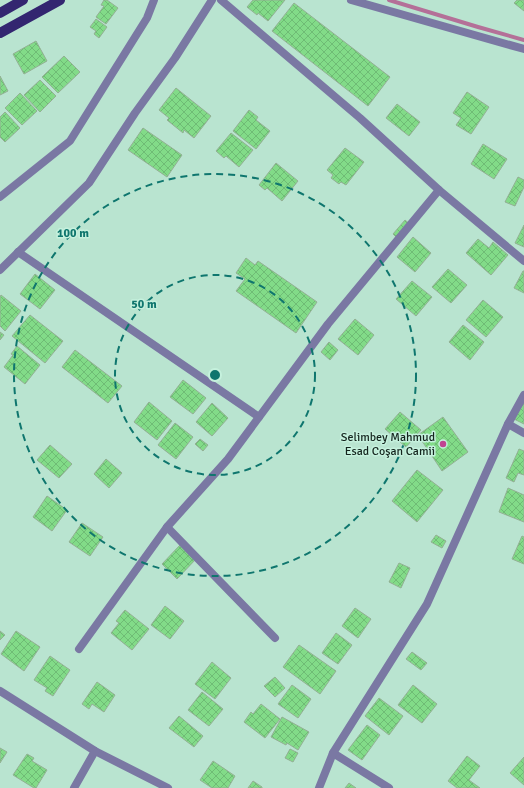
<svg xmlns="http://www.w3.org/2000/svg" width="524" height="788" font-family="Signika,sans-serif">
<style>
.lines{fill:none;stroke-linecap:round;stroke-linejoin:round}
.stream{stroke:#b47098;stroke-width:4}
.building{fill:url(#building-cross-hatch);stroke:#93b094}
.street{stroke:#7a78a3;stroke-width:8}
.primary{stroke:#332670;stroke-width:10}
.ring{fill:none;stroke:#0f766e;stroke-width:2;stroke-dasharray:7 5}
.poi-dot{fill:#c14391;stroke:#c5f1dd;stroke-width:1.5}
.labels{text-anchor:middle;stroke-width:3;stroke-linejoin:round;paint-order:stroke}
.poi-label{font-size:12px;fill:#14241d;stroke:#c5f1dd;text-anchor:end}
.centre{fill:#0f766e;stroke:#c5f1dd;stroke-width:2}
.ring-label{font-size:12px;text-anchor:middle;font-weight:bold;fill:#0f766e;stroke:#c5f1dd;stroke-width:3;stroke-linejoin:round;paint-order:stroke}
</style>
<defs>
<pattern id="building-cross-hatch" width="8" height="8" patternUnits="userSpaceOnUse"><rect width="8" height="8" fill="#82db88"/><path d="M0 0l8 8M0 8l8-8" fill="none" stroke="#6fbc75"/></pattern>
</defs>
<rect width="100%" height="100%" fill="#b9e4d0"/>
<g class="lines">
<path class="stream" d="M389,0L478,27L524,40"/>
</g>
<g class="building">
<path d="M104,0H107L118,8L106,24L96,17L104,6L101,5Z"/>
<path d="M253,0H285L268,21L258,13L257,15L247,7Z"/>
<path d="M517,0H524V11L514,3Z"/>
<path d="M294,3L390,77L368,106L272,31Z"/>
<path d="M96,19L107,27L99,38L94,34L96,31L90,27Z"/>
<path d="M36,41L47,61L24,74L13,54Z"/>
<path d="M64,56L80,72L58,93L42,77Z"/>
<path d="M0,76L8,91L0,95Z"/>
<path d="M40,80L56,96L40,112L24,95Z"/>
<path d="M176,88L211,116L194,138L184,130L183,133L167,120L169,118L159,110Z"/>
<path d="M467,92L489,107L471,134L456,125L461,118L453,113Z"/>
<path d="M20,93L37,111L22,125L5,108Z"/>
<path d="M397,104L420,122L409,136L386,118Z"/>
<path d="M249,110L258,117L256,120L270,131L256,149L233,131Z"/>
<path d="M5,112L20,128L5,142L0,137V117Z"/>
<path d="M143,128L182,155L167,177L128,150Z"/>
<path d="M231,133L253,150L239,167L226,156L224,158L216,151Z"/>
<path d="M483,144L507,159L494,179L471,164Z"/>
<path d="M345,148L364,162L346,185L341,182L339,184L331,178L333,175L327,170Z"/>
<path d="M276,163L298,181L282,201L267,188L265,190L259,185Z"/>
<path d="M518,177L524,180V187L515,206L505,202Z"/>
<path d="M405,220L412,226L400,241L393,234Z"/>
<path d="M524,225V247L515,243Z"/>
<path d="M413,237L431,253L415,272L397,257Z"/>
<path d="M478,239L489,248L493,242L508,255L491,275L466,253Z"/>
<path d="M246,258L255,265L258,261L317,302L296,333L236,291L245,279L236,273Z"/>
<path d="M448,269L467,285L451,303L432,287Z"/>
<path d="M523,271H524V293L514,288Z"/>
<path d="M35,274L55,290L40,309L20,294Z"/>
<path d="M412,281L432,297L416,316L396,299Z"/>
<path d="M1,295L21,311L5,331L0,326V297Z"/>
<path d="M483,300L503,317L486,337L466,320Z"/>
<path d="M30,315L63,341L45,363L12,336Z"/>
<path d="M355,319L374,335L358,355L338,339Z"/>
<path d="M463,325L484,342L470,360L449,342Z"/>
<path d="M0,332L4,335L0,340Z"/>
<path d="M329,342L338,350L330,360L321,352Z"/>
<path d="M17,346L40,365L25,384L4,367L13,355L11,354Z"/>
<path d="M75,350L122,386L108,403L62,367Z"/>
<path d="M183,380L206,398L193,414L170,397Z"/>
<path d="M149,402L172,421L157,440L134,422Z"/>
<path d="M524,402V424L514,419Z"/>
<path d="M212,403L228,418L212,436L196,422Z"/>
<path d="M400,412L421,430L406,447L385,429Z"/>
<path d="M443,417L468,452L442,471L418,435Z"/>
<path d="M175,423L193,437L176,459L158,445Z"/>
<path d="M200,439L208,445L203,451L195,444Z"/>
<path d="M50,445L72,464L59,478L37,460Z"/>
<path d="M519,449L524,451V475L518,473L514,482L506,478Z"/>
<path d="M106,459L122,473L109,488L94,474Z"/>
<path d="M417,470L443,490L417,522L392,501Z"/>
<path d="M508,488L524,495V522L499,512Z"/>
<path d="M47,496L67,510L52,531L33,517Z"/>
<path d="M82,523L103,537L90,556L69,542Z"/>
<path d="M436,535L446,541L442,548L431,542Z"/>
<path d="M522,536L524,537V564L512,559Z"/>
<path d="M180,545L196,559L177,579L162,564Z"/>
<path d="M399,563L410,568L401,588L389,582Z"/>
<path d="M165,606L184,621L170,639L151,625Z"/>
<path d="M355,608L371,619L358,638L342,626Z"/>
<path d="M125,610L149,629L132,650L111,633L119,623L116,621Z"/>
<path d="M0,631L5,635L0,640Z"/>
<path d="M16,631L40,647L24,671L1,654Z"/>
<path d="M336,633L352,645L338,664L322,653Z"/>
<path d="M299,645L336,671L320,694L283,667Z"/>
<path d="M412,652L427,663L421,670L406,659Z"/>
<path d="M50,656L70,670L53,696L45,691L47,688L34,680Z"/>
<path d="M212,662L231,678L215,699L195,684Z"/>
<path d="M275,677L285,688L275,697L264,686Z"/>
<path d="M97,682L115,695L104,712L92,704L89,709L82,704Z"/>
<path d="M292,685L311,699L298,718L278,704Z"/>
<path d="M413,685L437,704L422,723L398,705Z"/>
<path d="M202,692L223,709L209,726L188,710Z"/>
<path d="M379,698L403,716L389,735L365,716Z"/>
<path d="M261,704L280,719L265,738L244,722L251,712L253,714Z"/>
<path d="M179,716L203,736L194,747L169,728Z"/>
<path d="M282,717L309,732L298,750L287,743L286,745L271,737Z"/>
<path d="M367,725L380,735L362,760L348,750Z"/>
<path d="M0,748L7,752L0,763Z"/>
<path d="M290,749L298,753L293,762L285,758Z"/>
<path d="M27,754L34,758L32,761L47,770L36,788H34L13,775Z"/>
<path d="M467,756L480,766L469,780L480,788H457L448,781Z"/>
<path d="M524,757V785L510,773Z"/>
<path d="M213,761L235,776L228,788H212L200,780Z"/>
<path d="M253,781L262,787V788H248Z"/>
<path d="M349,783L356,788H345Z"/>
</g>
<g class="lines">
<g class="street">
<path d="M221,0L360,118L439,190L524,261"/>
<path d="M351,0L524,49"/>
<path d="M0,197L70,141L147,18L154,0"/>
<path d="M18,252L259,417"/>
<path d="M0,270L89,183L135,113L175,58L212,0"/>
<path d="M508,424L524,433"/>
<path d="M167,527L275,638"/>
<path d="M79,649L167,527L228,459L328,324L439,190"/>
<path d="M0,691L95,751L168,788"/>
<path d="M333,753L389,788"/>
<path d="M74,788L95,751"/>
<path d="M319,788L333,753L427,604L508,424L524,395"/>
</g>
<g class="primary">
<path d="M0,13L23,0"/>
<path d="M0,33L60,0"/>
</g>
</g>
<g class="ring">
<circle cx="215" cy="375" r="100"/>
<circle cx="215" cy="375" r="201"/>
</g>
<circle class="poi-dot" cx="443" cy="444" r="4"/>
<g class="labels">
<g class="poi-label">
<text x="435" y="441">Selimbey Mahmud<tspan x="435" dy="14">Esad Coşan Camii</tspan></text>
</g>
</g>
<circle cx="215" cy="375" r="6" class="centre"/>
<g class="ring-label">
<text x="73" y="237">100 m</text>
<text x="144" y="308">50 m</text>
</g>
</svg>
